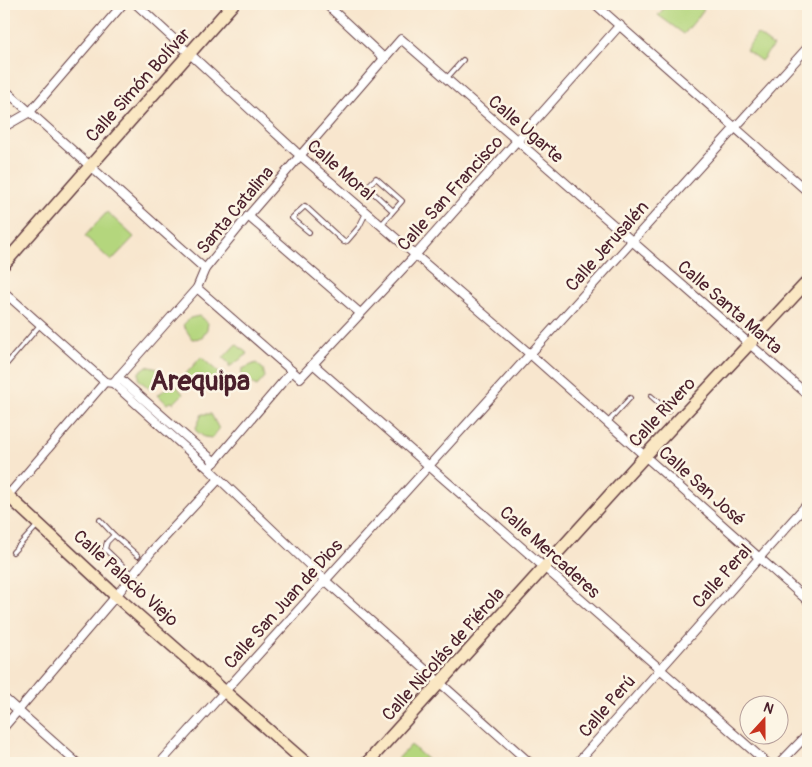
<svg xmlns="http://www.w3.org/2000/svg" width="812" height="767" font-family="Pangolin,sans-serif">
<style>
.green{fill:#b4d67d;stroke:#7f7a54}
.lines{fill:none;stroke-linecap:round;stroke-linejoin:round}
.lane-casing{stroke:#643d43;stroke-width:6}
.street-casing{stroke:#643d43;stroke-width:10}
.secondary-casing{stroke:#643d43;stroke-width:14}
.lane{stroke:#fff;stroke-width:4}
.street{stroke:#fff;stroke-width:8}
.secondary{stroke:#fae7c3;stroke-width:11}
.labels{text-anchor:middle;stroke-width:5;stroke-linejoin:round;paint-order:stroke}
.street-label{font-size:18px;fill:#4a1f2b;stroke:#fcf5e5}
.town-label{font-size:28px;font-weight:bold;fill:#4a1f2b;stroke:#fcf5e5}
</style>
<rect width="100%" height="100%" fill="#fcf5e5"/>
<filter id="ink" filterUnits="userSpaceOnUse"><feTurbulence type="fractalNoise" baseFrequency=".02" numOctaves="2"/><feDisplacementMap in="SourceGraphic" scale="10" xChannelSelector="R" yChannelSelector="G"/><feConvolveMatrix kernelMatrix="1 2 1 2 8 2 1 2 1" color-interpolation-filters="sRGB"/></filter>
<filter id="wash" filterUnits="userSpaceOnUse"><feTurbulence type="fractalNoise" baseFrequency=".0096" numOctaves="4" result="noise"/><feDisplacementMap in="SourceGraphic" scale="20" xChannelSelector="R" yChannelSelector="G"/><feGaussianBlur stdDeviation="1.12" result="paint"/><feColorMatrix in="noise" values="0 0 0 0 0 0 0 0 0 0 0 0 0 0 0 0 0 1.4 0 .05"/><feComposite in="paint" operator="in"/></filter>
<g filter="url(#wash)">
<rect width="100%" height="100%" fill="#f8e6ce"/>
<g class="green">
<path d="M668,4H697L704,10L684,34L658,15Z"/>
<path d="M757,34L773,46L761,61L746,50Z"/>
<path d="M107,212L134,237L111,261L85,236Z"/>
<path d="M199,316L208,323L207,329L202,338L192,339L183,325L190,318Z"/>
<path d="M236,344L248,354L229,367V363L223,358Z"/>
<path d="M201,357L219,373L203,392L184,376Z"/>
<path d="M256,363L263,369L265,377L257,386L241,378L242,369Z"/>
<path d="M147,366L161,370L162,379L150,389L139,380V372Z"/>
<path d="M175,384L183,394L174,403L171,402L167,404L158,395L170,385Z"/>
<path d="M202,414H211L219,429L212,438L204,437L195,430Z"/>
<path d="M411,745L431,763H394Z"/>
</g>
</g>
<g filter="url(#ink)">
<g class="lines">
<g class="lane-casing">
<g id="lane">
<path d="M446,79L463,60"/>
<path d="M381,225L402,201L376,178L367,187L393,211"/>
<path d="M309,232L292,218L305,206L344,242L347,241L359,227L366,213"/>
<path d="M4,367L40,325"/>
<path d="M651,396L668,411"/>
<path d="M608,422L630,398"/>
<path d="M100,520L114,535"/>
<path d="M13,552L37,526"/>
<path d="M133,576L105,549L107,542L114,535L138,556"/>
</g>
</g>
<g class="street-casing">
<g id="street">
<path d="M136,4L295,151L530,354L808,601"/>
<path d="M326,4L385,59"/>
<path d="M595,4L808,192"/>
<path d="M4,89L205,269"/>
<path d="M4,127L30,112L123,4"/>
<path d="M248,216L360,313"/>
<path d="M197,288L300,378L411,260L620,25"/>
<path d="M4,292L105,382"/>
<path d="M313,364L767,763"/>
<path d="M118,377L215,462"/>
<path d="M105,382L113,383L209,469L327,582L530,763"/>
<path d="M113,383L197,288L205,269L248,216L401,39L808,395"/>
<path d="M212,465L292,371"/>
<path d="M4,500L105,382"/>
<path d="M4,698L77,763"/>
<path d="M4,727L116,596L152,551L219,479"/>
<path d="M160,763L808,47"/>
<path d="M577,763L808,503"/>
<path d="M780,763L808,734"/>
</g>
</g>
<g class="secondary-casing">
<g id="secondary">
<path d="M4,264L233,4"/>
<path d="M4,492L116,596L306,763"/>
<path d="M367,763L645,456L808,281"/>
</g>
</g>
<use href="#lane" class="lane"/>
<use href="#street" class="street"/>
<use href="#secondary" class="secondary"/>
</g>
</g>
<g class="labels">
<g class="street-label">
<text transform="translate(138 85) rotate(-48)" y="6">Calle Simón Bolívar</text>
<text transform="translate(526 129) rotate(41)" y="6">Calle Ugarte</text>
<text transform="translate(341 170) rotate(41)" y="6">Calle Moral</text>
<text transform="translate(450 193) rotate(-48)" y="6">Calle San Francisco</text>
<text transform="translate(235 210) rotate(-50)" y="6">Santa Catalina</text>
<text transform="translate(607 246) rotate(-48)" y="6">Calle Jerusalén</text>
<text transform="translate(730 307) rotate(41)" y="6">Calle Santa Marta</text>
<text transform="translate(662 412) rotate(-47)" y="6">Calle Rivero</text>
<text transform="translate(702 486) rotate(42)" y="6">Calle San José</text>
<text transform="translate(550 552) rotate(42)" y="6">Calle Mercaderes</text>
<text transform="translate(722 576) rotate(-48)" y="6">Calle Peral</text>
<text transform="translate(126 578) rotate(42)" y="6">Calle Palacio Viejo</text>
<text transform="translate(283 604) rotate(-48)" y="6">Calle San Juan de Dios</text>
<text transform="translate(443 654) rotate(-48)" y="6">Calle Nicolás de Piérola</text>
<text transform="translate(607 706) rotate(-49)" y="6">Calle Perú</text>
</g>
<g class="town-label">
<text x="200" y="390">Arequipa</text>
</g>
</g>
<rect width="812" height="767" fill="none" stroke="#fcf5e5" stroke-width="20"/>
<g transform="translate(764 720) rotate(21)"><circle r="24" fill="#fcf5e5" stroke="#b59f9b"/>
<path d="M0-4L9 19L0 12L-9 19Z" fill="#c8321e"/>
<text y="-8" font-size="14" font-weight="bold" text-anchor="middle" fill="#4a1f2b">N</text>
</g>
</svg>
